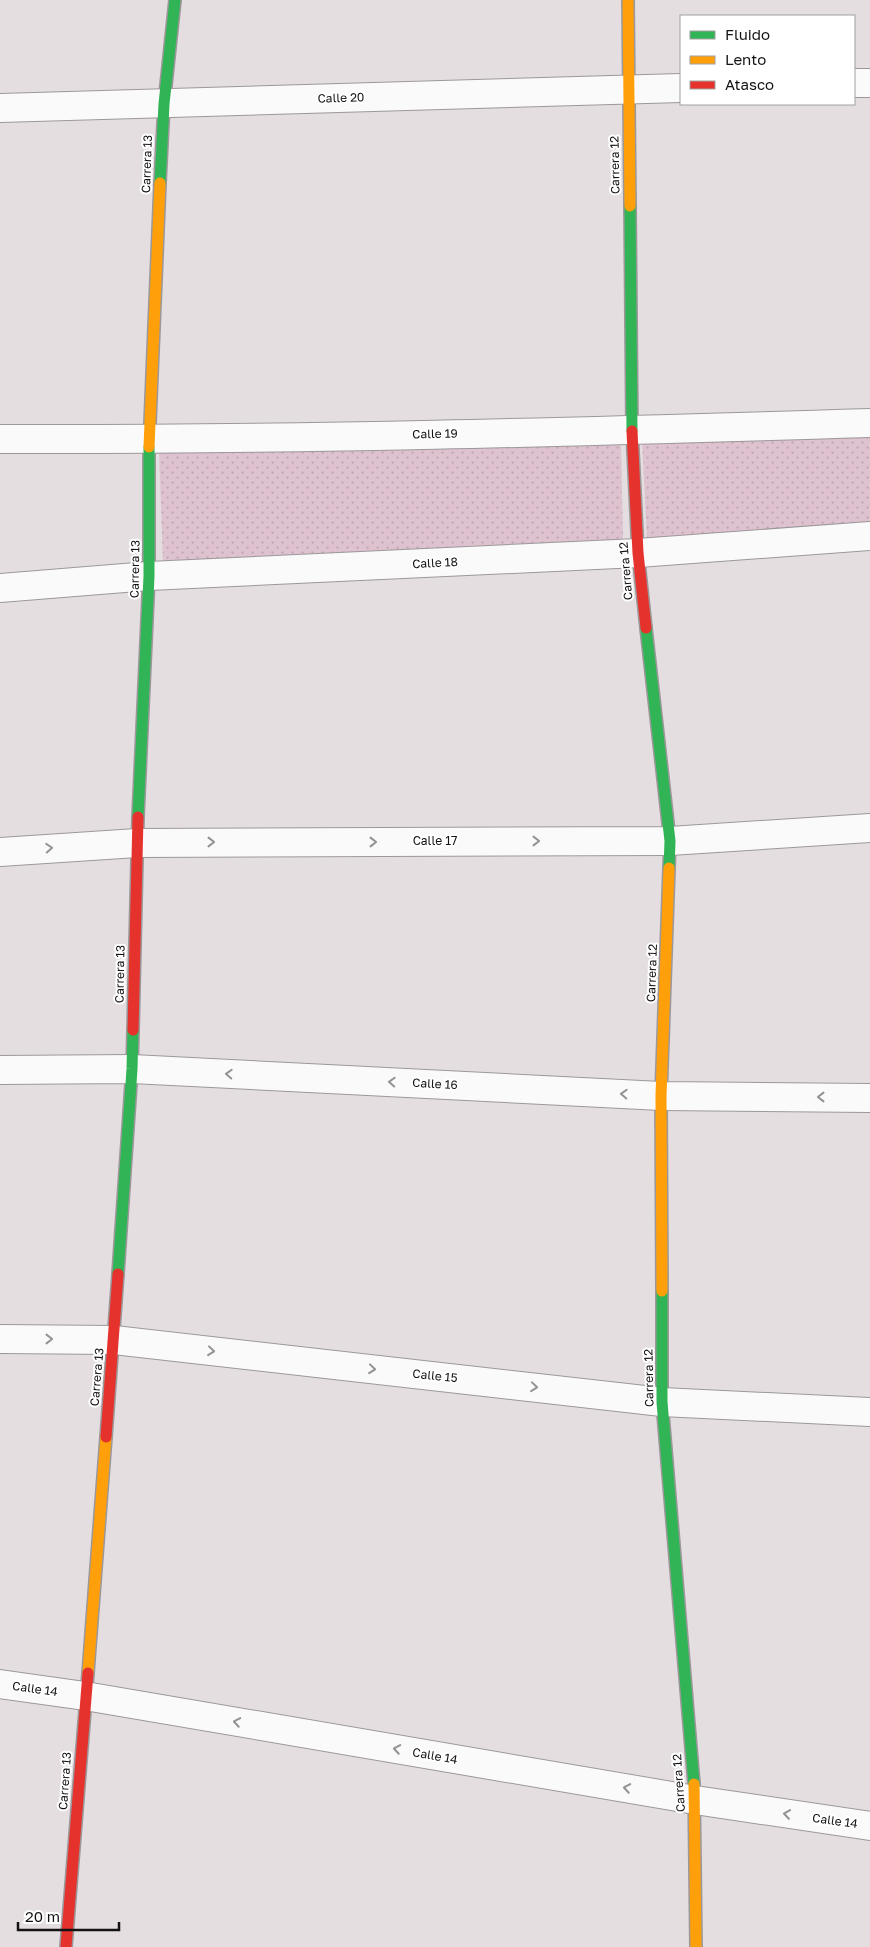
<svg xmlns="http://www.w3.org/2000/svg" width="870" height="1947" font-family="'Golos Text',sans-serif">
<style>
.park{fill:url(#park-dots)}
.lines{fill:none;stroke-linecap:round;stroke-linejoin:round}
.street-casing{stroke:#9c989a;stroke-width:30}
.fast-casing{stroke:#9c989a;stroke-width:14}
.slow-casing{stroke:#9c989a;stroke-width:14}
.jam-casing{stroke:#9c989a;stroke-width:14}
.street{stroke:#fbfafa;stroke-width:28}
.fast{stroke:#30b455;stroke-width:11}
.slow{stroke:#ff9f0a;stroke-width:11}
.jam{stroke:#e5322d;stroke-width:11}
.oneway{stroke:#949292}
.labels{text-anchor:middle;stroke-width:4;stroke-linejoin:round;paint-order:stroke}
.street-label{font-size:12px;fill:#151213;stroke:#fff}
</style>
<defs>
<pattern id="park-dots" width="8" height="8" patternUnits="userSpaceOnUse" patternTransform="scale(1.25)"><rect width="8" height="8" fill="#dec2d0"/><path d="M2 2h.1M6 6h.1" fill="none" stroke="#bea6b2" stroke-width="1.8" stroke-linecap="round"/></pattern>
</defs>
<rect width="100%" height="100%" fill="#e4dee1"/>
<g class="park">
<path d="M870,433V526L647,541L642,440Z"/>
<path d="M621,444L623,540L163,564L159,450Z"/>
</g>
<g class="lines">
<g class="street-casing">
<g id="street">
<path d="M854,83H870"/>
<path d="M0,108L681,88"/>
<path d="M0,439C290,440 580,432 870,423"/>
<path d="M0,588L149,576L638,553L870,536"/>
<path d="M0,852L137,843L670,841L870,828"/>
<path d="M0,1070L132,1069L661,1096L870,1098"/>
<path d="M0,1339L114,1340L662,1402L870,1412"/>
<path d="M0,1684L85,1696L695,1800L870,1826"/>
</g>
</g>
<g class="fast-casing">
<g id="fast">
<path d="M160,183L164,104L175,0"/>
<path d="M630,206L632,431"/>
<path d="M646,628L670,841L669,868"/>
<path d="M138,817L149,576V447"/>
<path d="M118,1274L132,1069L133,1030"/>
<path d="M662,1291V1402L694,1784"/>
</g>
</g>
<g class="slow-casing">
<g id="slow">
<path d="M628,0L630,206"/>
<path d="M149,447L160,183"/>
<path d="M662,1291L661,1096L669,868"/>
<path d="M88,1673L106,1437"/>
<path d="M694,1784L696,1947"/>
</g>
</g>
<g class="jam-casing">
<g id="jam">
<path d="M632,431L638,553L646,628"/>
<path d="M133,1030L138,817"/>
<path d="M106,1437L118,1274"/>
<path d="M66,1947L88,1673"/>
</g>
</g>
<use href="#street" class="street"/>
<use href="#fast" class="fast"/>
<use href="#slow" class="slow"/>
<use href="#jam" class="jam"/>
</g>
<defs><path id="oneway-chevron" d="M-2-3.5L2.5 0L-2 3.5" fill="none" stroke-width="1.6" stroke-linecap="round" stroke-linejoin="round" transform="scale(1.25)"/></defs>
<g class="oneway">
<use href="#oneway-chevron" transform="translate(536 841)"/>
<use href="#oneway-chevron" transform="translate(211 842)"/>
<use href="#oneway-chevron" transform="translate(373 842)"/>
<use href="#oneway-chevron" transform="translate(49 848) rotate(-4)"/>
<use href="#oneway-chevron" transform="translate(229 1074) rotate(-177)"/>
<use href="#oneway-chevron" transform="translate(392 1082) rotate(-177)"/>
<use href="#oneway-chevron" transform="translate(624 1094) rotate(-177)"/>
<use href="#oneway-chevron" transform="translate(821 1097) rotate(-180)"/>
<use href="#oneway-chevron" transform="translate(49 1339)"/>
<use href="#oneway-chevron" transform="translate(211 1351) rotate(6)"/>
<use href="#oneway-chevron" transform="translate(372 1369) rotate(6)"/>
<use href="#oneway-chevron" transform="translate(534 1387) rotate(6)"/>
<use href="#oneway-chevron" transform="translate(237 1722) rotate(-170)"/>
<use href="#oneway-chevron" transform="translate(397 1749) rotate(-170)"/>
<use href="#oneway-chevron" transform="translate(627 1788) rotate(-170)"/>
<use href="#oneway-chevron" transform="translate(787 1814) rotate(-172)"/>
</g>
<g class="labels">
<g class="street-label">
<text transform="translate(341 98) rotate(-2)" y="4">Calle 20</text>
<text transform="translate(147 164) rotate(-88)" y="4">Carrera 13</text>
<text transform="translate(615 165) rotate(-91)" y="4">Carrera 12</text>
<text transform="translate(435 434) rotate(-1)" y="4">Calle 19</text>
<text transform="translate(435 563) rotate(-3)" y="4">Calle 18</text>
<text transform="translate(135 569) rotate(-89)" y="4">Carrera 13</text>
<text transform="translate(626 571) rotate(-95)" y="4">Carrera 12</text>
<text x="435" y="845">Calle 17</text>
<text transform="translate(652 973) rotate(-88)" y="4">Carrera 12</text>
<text transform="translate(120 974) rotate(-89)" y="4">Carrera 13</text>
<text transform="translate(435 1084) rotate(3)" y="4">Calle 16</text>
<text transform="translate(435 1376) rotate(6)" y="4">Calle 15</text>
<text transform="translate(97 1377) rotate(-85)" y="4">Carrera 13</text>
<text transform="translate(649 1378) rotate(-91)" y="4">Carrera 12</text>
<text transform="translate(35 1689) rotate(8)" y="4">Calle 14</text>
<text transform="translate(435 1756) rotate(10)" y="4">Calle 14</text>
<text transform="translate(65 1781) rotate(-86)" y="4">Carrera 13</text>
<text transform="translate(679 1783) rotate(-94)" y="4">Carrera 12</text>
<text transform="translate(835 1821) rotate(8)" y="4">Calle 14</text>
</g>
</g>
<rect x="680" y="15" width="175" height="90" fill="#ffffff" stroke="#a1a0a1"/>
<rect x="690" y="31" width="25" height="8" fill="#30b455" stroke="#a1a0a1"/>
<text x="725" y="40" font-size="15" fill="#151213">Fluido</text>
<rect x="690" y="56" width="25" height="8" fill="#ff9f0a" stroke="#a1a0a1"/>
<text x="725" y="65" font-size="15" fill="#151213">Lento</text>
<rect x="690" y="81" width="25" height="8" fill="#e5322d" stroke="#a1a0a1"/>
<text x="725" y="90" font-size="15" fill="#151213">Atasco</text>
<path d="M18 1922v8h101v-8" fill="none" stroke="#151213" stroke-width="2.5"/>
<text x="25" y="1922" font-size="15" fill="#151213" stroke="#ffffff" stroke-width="4" paint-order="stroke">20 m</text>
</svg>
